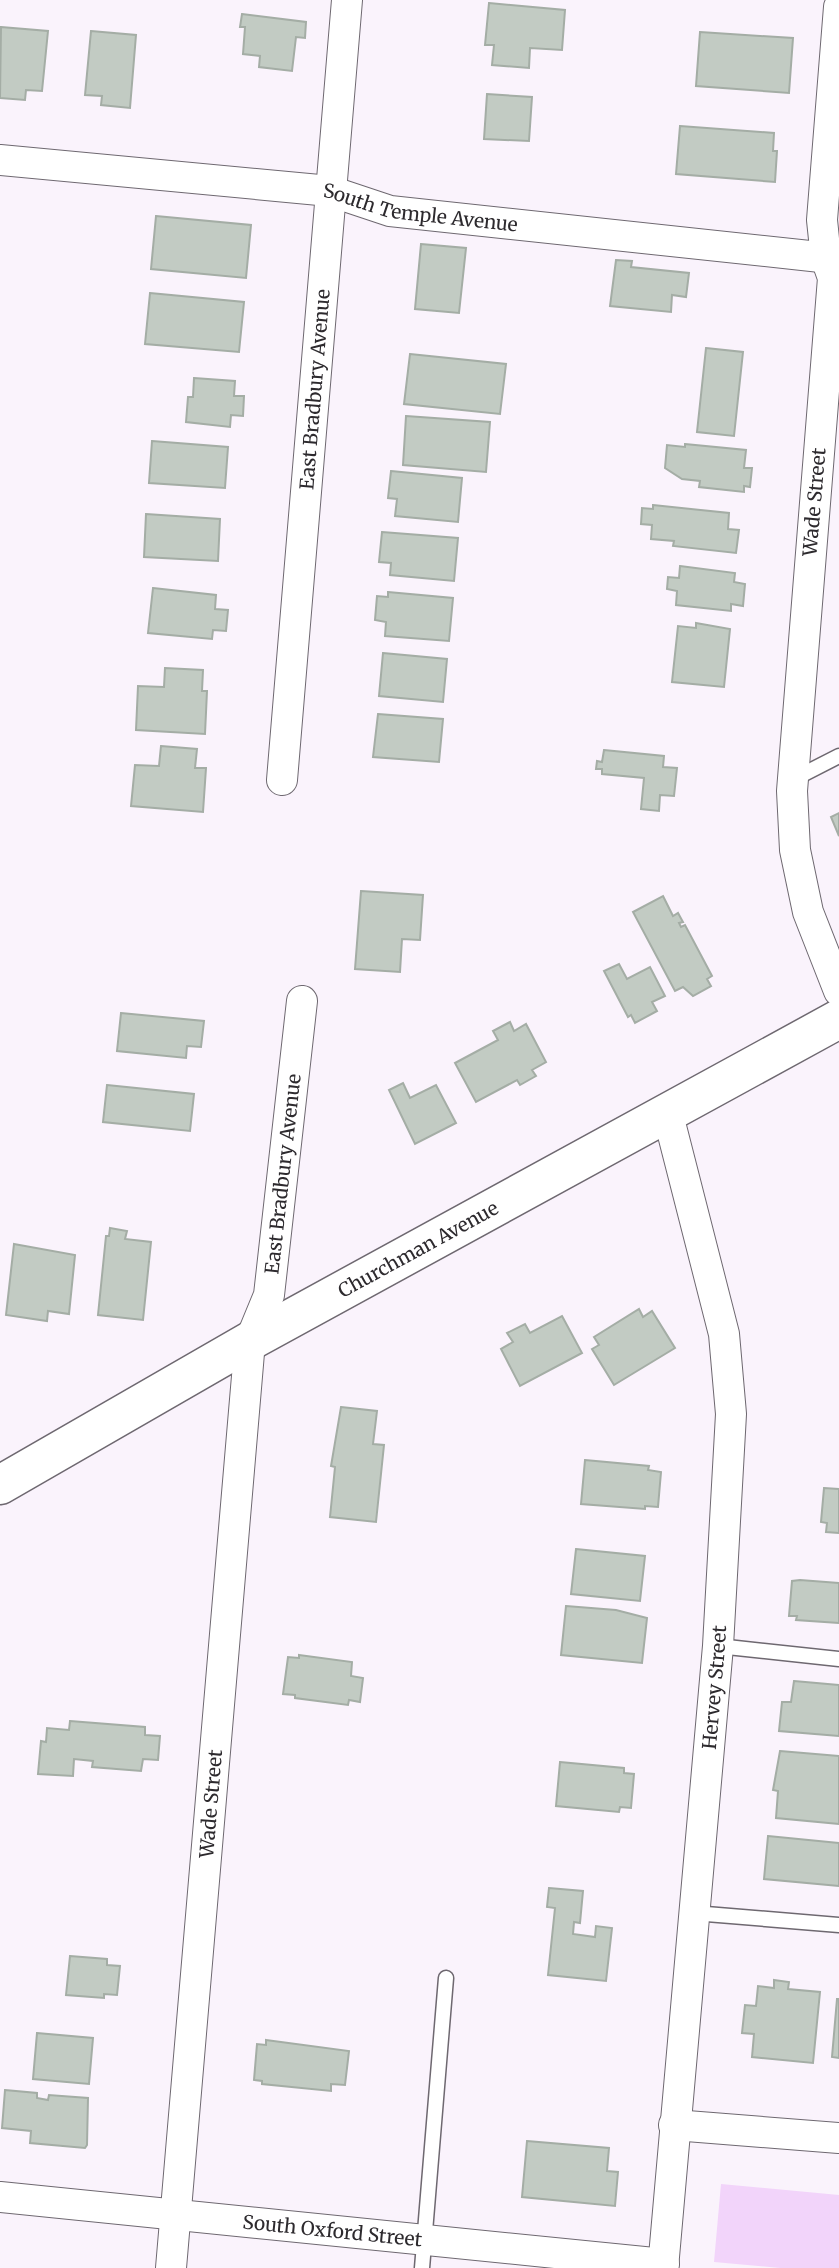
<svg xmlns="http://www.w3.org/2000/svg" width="839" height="2268" font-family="Merriweather,serif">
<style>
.green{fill:#f2d4fa}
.building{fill:#c2cbc3;stroke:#a4ada5;stroke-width:2}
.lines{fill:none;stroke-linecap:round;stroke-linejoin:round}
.service-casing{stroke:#6e6870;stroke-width:17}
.minor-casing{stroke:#6e6870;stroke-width:32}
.secondary-casing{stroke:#6e6870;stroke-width:41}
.service{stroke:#fff;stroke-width:14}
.minor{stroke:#fff;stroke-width:30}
.secondary{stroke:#fff;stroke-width:38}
.labels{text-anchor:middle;stroke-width:7;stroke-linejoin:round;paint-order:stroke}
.street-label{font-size:19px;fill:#2d2a2e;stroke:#fff}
</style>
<rect width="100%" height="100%" fill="#faf3fc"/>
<path class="green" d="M721,2184L839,2195V2268H780L714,2262Z"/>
<g class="building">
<path d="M489,3L565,10L562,50L530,48L529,68L492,65L494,45H485Z"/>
<path d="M242,14L306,22L305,38L296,37L292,71L259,67L260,56L243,54L245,27H240Z"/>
<path d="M1,27L48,31L42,91L26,90L25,100L0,98Z"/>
<path d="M91,31L136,35L130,108L101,105L102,96L85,95Z"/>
<path d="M700,32L793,38L789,93L696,86Z"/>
<path d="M487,94L532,97L529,141L484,139Z"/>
<path d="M680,126L774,133L773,151H777L775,182L676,174Z"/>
<path d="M156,216L251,225L246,278L151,269Z"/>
<path d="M421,244L466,248L459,313L415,309Z"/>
<path d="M616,260L632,261L631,267L689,273L686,297L672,295L671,312L610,306Z"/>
<path d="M150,293L244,302L239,352L145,344Z"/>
<path d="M706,348L743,352L734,436L697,432Z"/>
<path d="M410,354L506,364L500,414L404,404Z"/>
<path d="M194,378L235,381L234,396H244L243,416L231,415L230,427L186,422L188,397H193Z"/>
<path d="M406,416L490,422L486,472L403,465Z"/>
<path d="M152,441L228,447L225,488L149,483Z"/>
<path d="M685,444L746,450L744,468H752L750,487L744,486V492L699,487L700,481L682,479L665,468L667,445L685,447Z"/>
<path d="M391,471L462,478L458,522L395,516L397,499L388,498Z"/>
<path d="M653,505L729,513L728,529L739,530L736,553L673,546L674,541L651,539L652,525L641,524L642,508L653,509Z"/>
<path d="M146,514L220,519L218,561L144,557Z"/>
<path d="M382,532L458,538L454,581L390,575L391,563L379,562Z"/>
<path d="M680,566L735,573L734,582L745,584L743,606L731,604V611L676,605L677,591L667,589L668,577L679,578Z"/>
<path d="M153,588L216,595L215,609L228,610L226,631L213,630L212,639L148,633Z"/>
<path d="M388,592L453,598L449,641L385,636L386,622L375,620L377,596L388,597Z"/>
<path d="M696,623L730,629L724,687L672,682L678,626L696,628Z"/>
<path d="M383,653L447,659L443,702L379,696Z"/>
<path d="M165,668L203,670L202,691H207L205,734L136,730L138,686L164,687Z"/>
<path d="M378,714L443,719L439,762L373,757Z"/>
<path d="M161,746L197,749L195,768H206L203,812L131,806L135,765L159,766Z"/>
<path d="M604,750L664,756L663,767L677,768L674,796L660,795L659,811L641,809L644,778L602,774V769H596L597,761L602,762Z"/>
<path d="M839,813V836L831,817Z"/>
<path d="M361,891L423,895L420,940L402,939L400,972L355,969Z"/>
<path d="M663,896L673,916L678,913L683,922L679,923L681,927L685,925L712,976L707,979L711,986L693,996L683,987L675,991L633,912Z"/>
<path d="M619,964L627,979L650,967L665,996L652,1002L657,1011L635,1023L631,1015L628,1017L604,971Z"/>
<path d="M121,1013L204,1021L201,1047L187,1046L186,1058L117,1051Z"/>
<path d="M510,1022L514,1031L526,1024L546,1062L532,1070L536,1076L520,1085L517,1080L476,1102L455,1063L498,1040L493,1031Z"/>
<path d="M403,1083L410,1098L436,1085L456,1123L415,1144L389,1090Z"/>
<path d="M107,1085L194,1094L190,1131L103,1122Z"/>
<path d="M110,1228L127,1231L125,1239L151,1242L143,1320L98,1315L106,1236H109Z"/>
<path d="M14,1244L75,1255L69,1314L48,1311L47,1321L6,1315Z"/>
<path d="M639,1309L643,1317L652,1311L675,1348L614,1385L592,1349L599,1345L594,1337Z"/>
<path d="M562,1316L582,1353L520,1386L501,1349L513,1342L507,1333L525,1324L530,1333Z"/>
<path d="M341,1407L377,1411L373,1444L384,1445L376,1522L330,1517L335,1467L331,1466Z"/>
<path d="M585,1460L649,1466L648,1470L661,1472L658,1507L645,1506V1509L581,1504Z"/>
<path d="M824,1488L839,1489V1533L826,1532L827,1523L821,1522Z"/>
<path d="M576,1549L645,1556L640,1601L571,1594Z"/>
<path d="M800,1580L839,1583V1623L796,1620L797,1616H789L792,1581Z"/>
<path d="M566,1606L616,1610L647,1618L642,1663L561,1655Z"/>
<path d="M299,1655L352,1662L351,1676L363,1678L360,1702L349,1700L348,1705L295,1698V1695L283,1694L288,1657L299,1658Z"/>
<path d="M794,1681L839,1685V1736L779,1731L782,1702H791Z"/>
<path d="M70,1721L145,1727V1735L160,1736L158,1760L143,1759L141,1771L92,1767L93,1761L74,1759L73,1776L38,1774L41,1741L46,1742L47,1728L69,1730Z"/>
<path d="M780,1751L839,1756V1824L776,1818L778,1791L773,1790Z"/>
<path d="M560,1762L624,1768V1773L634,1774L631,1808L620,1807L619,1812L556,1806Z"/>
<path d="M768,1836L839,1843V1886L764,1879Z"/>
<path d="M549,1888L583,1891L580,1923L574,1922L573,1934L595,1937L596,1926L612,1928L606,1981L548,1975L555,1908L547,1907Z"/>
<path d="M70,1956L107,1959V1965L120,1966L117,1995L104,1994V1998L66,1995Z"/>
<path d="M774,1980L789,1982L788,1989L820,1992L813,2063L752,2057L754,2034L742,2033L745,2005L756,2006L758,1986L774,1988Z"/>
<path d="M837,1999H839V2058L832,2057Z"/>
<path d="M37,2033L93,2038L89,2084L33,2079Z"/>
<path d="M266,2040L349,2051L345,2085L331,2084V2091L262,2084V2081L254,2080L257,2044L266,2045Z"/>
<path d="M5,2090L37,2093V2098L48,2100L49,2095L88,2098L87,2145L85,2148L30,2143L31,2131L2,2128Z"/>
<path d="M527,2141L609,2148L607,2171L618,2172L615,2206L522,2197Z"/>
</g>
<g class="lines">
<g class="service-casing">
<g id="service">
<path d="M794,779L839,756"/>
<path d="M718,1646L839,1659"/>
<path d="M694,1913L839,1925"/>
<path d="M422,2268L446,1978"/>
</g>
</g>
<g class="minor-casing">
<g id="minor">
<path d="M839,7L822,220L826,258L833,278L792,791L795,850L808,912L839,991"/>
<path id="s1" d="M0,160L330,191L390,211L839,259"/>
<path id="s2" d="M282,780L347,0"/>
<path d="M674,2125L839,2138"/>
<path id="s3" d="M0,2197L664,2264"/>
<path id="s4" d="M171,2268L250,1341L269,1295L302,1001"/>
<path id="s5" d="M663,2268L718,1646L731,1414L724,1334L667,1111"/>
</g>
</g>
<g class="secondary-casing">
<g id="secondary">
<path id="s6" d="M0,1485L250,1341L839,1019"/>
</g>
</g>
<use href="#service" class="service"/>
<use href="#minor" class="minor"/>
<use href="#secondary" class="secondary"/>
</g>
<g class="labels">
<g class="street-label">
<text dy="7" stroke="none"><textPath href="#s1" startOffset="424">South Temple Avenue</textPath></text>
<text dy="7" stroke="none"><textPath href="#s2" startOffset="392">East Bradbury Avenue</textPath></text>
<text transform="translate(814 502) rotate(-85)" y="7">Wade Street</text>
<text dy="7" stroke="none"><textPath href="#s4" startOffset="1102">East Bradbury Avenue</textPath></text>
<text dy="7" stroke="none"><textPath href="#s6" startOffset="480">Churchman Avenue</textPath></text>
<text dy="7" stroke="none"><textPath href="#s5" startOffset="583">Hervey Street</textPath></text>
<text dy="7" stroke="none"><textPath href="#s4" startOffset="466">Wade Street</textPath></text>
<text dy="7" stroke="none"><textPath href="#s3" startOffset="334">South Oxford Street</textPath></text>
</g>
</g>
</svg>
